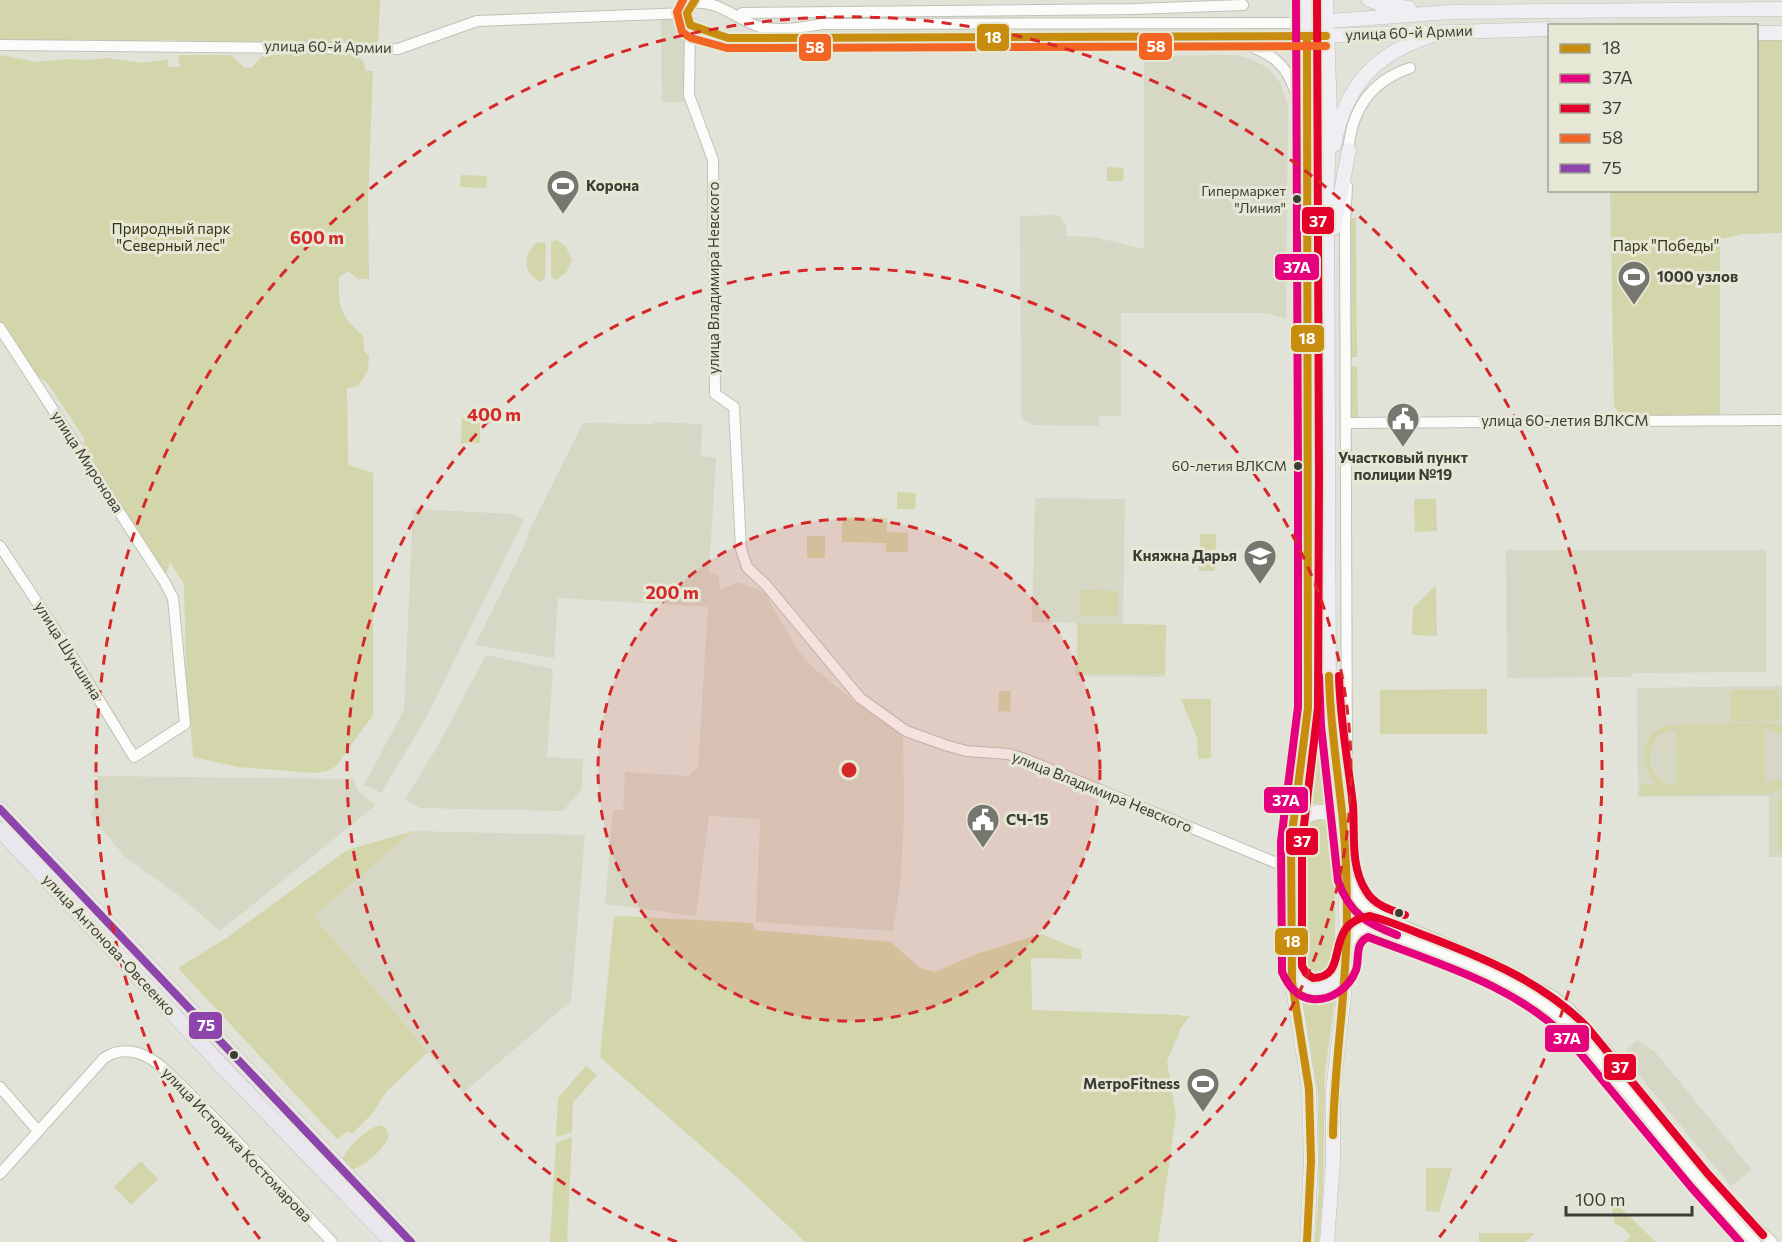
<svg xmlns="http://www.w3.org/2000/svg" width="1782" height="1242" font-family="Commissioner,sans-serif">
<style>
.built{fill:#d6d7c5}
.green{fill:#d3d5aa;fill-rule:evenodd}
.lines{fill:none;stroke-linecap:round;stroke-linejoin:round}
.minor-casing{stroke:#c0c1b8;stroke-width:12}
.major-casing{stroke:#bfbfba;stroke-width:15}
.highway-casing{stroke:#bfbfba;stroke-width:16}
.minor{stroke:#fbfbf9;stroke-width:10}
.major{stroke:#f0eef2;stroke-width:14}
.highway{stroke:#eae6ed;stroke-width:15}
.bus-1-casing{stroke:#e6e7d4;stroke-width:12}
.bus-2-casing{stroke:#e6e7d4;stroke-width:12}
.bus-3-casing{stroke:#e6e7d4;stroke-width:12}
.bus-4-casing{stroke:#e6e7d4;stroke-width:12}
.bus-5-casing{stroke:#e6e7d4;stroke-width:12}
.bus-1{stroke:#c88c0e;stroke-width:8}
.bus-2{stroke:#e5007d;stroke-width:8}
.bus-3{stroke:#e4002b;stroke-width:8}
.bus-4{stroke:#f26522;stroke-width:8}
.bus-5{stroke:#8e44ad;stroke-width:8}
.ring{fill:none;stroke:#d62828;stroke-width:3;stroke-dasharray:10 8}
.bus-dot{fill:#3d3d36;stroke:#e6e7d4;stroke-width:2}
.labels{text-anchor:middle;stroke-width:6;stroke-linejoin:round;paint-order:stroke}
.bus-label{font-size:14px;fill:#3d3d36;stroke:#e6e7d4;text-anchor:end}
.street-label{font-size:15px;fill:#3d3d36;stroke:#e6e7d4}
.poi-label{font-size:15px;font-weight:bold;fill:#3d3d36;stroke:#e6e7d4;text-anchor:start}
.park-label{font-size:15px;fill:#343513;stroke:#e6e7d4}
.centre{fill:#d62828;stroke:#e6e7d4;stroke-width:3}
.ring-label{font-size:18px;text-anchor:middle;font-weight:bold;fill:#d62828;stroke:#e6e7d4;stroke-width:6;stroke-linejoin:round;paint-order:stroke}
.line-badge{stroke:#e6e7d4;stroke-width:2}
.badge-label{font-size:16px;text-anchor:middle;font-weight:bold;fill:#fff}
</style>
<rect width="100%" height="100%" fill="#e2e3d8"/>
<g class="built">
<path d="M661,18H684L685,102H662Z"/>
<path d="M1237,55L1254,60L1269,69L1281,84L1288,106L1286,319L1267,313H1121V416H1099V426L1032,425L1023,419L1021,411L1020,216L1059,215L1066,225L1067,236L1094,237L1144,249V56Z"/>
<path d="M654,422L702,424L701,456L716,458L709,573L718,575L720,590L738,582L764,592L796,648L810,665L854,701L903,737L904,812L901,878L893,931L756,922L760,819L709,816L696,916L605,904L613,810H623L625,772L689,776L698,767L708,607L558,598L554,658L475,645L523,549L530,529L583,423L654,424Z"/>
<path d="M1035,498L1125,499L1123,624L1166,625L1165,677L1076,676L1077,623L1032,622Z"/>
<path d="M413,509L514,514L524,520L425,720L381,793L364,785L404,710Z"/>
<path d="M1506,550H1766V672L1634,673L1630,677L1507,678Z"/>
<path d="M486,655L553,669L547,757L583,759L582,789L563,811L420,808L405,799L436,749Z"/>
<path d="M1782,686V857H1769V796L1638,797L1637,688Z"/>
<path d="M97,776L353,779L359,792L376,805L220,931L178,895L125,857L91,816Z"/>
<path d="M413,831L585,835L571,1001L463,1093L314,916Z"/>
<path d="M1637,1040L1655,1052L1752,1170L1731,1186L1622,1055Z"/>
</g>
<g class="green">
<path d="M0,0H380L378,44L156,40L154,43L0,44Z"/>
<path d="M1782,35V233L1743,234L1720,239V415L1621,416L1614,406L1610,191L1756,190L1757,36Z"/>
<path d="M300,53H342L362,59L366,71H373L368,202L369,279H358L349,271L339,277C338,309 341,315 363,336L364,350L369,356L368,370L358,386L347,388L348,465L373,473V715L336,766L328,771L315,773L238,767L193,757L186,667L184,587L183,582L170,562L164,581L84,457V438L49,385L25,366L0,328V55L37,62L67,59L88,60L107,58L143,63L168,59V67H180L178,55H231L245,68H251L262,56Z"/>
<path d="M1313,118L1323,124L1320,153V711L1325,768L1332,809C1322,803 1312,802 1302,809L1315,708Z"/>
<path d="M1293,123L1296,135V210H1293Z"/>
<path d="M1107,167L1124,168L1123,181H1107Z"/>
<path d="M461,175L487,176L486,188L460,187Z"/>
<path d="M1349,218H1356L1357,357H1350Z"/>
<path d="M557,240L566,247L572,260L566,273L556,280L551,276V243L553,241Z"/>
<path d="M537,242L545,243L546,246L545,278L540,282C522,271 523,256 537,242Z"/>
<path d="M1350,366H1357L1358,417H1351Z"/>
<path d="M462,418L480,419V443H461Z"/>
<path d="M897,492L916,493L915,509H897Z"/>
<path d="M1414,499H1436L1437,531L1415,532Z"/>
<path d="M842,517L887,518V532L908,533V552H886V543L842,542Z"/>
<path d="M1200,534H1216L1215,571H1199Z"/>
<rect x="807" y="536" width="18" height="22"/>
<path d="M1436,585L1437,636L1412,635L1413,608Z"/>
<path d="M1080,590L1118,591L1117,616L1079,615Z"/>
<path d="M1078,623L1166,625L1165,674L1078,673Z"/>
<path d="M1487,689V734H1380V690Z"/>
<path d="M1731,690H1779V721L1731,722Z"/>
<path d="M999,691H1011L1010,712L998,711Z"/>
<path d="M1181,699H1211V758L1198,759L1197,738Z"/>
<path d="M1771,723L1782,726V735L1773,730L1764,729L1765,783L1782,779V789L1767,794L1640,795V784H1657C1635,763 1640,728 1674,725ZM1676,730L1677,784C1649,786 1643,754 1658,735Z"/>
<rect x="1778" y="798" width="4" height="55"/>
<path d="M1318,819L1331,823L1335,832V972C1321,990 1305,987 1298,966L1300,830L1305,823Z"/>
<path d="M413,831L314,916L428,1052L386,1092L372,1114L352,1134L348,1131L337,1139L178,968L225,939L347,850Z"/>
<path d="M622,916L753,923L755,930L891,942L920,968L935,972L976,954L1041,934L1083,951H1081L1082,959L1031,958L1032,1010L1181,1015L1182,1016H1190L1181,1028L1167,1061L1176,1115L1158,1242H805L741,1181L600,1057L614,917Z"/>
<path d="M1336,989L1325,1072L1323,1189L1319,1242H1315L1319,1189L1318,1094L1301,990C1314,999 1324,999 1336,989Z"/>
<path d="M586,1066L597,1075L573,1103L572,1132L556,1137L558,1098Z"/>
<path d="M379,1125L386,1128L389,1136C384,1149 367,1164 354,1169L346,1166L343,1158C349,1145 366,1130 379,1125Z"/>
<path d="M572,1137L567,1242H550L556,1143Z"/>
<path d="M141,1161L158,1179L131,1205L114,1187Z"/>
<path d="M1426,1168H1452L1439,1212L1426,1211Z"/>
<path d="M1615,1201L1619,1206L1656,1242H1624L1631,1236L1622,1227L1615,1224L1612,1208Z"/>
<path d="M1479,1233H1535L1525,1242H1479Z"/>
</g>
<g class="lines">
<g class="minor-casing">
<g id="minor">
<path d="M695,0L687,13L690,25L695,28L728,38L1307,36"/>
<path d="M694,3C719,0 739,21 760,27C779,32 803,27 822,24L1306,23"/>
<path d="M742,13L1134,9L1243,5"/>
<path d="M690,25L689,95L713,160L715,394L734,407L741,549L747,567L766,585L860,698L906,731L945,745L966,751L1008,754L1025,759L1291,869"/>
<path d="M1230,41C1282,53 1291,69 1303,119"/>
<path d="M0,45L398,49L477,21L687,13"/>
<path d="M1348,155C1350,113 1368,82 1410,68"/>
<path d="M0,328L164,581L173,598L185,724L134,757L66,646L0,546"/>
<path d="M1347,423L1782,420"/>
<path d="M1344,797L1347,771L1345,223L1347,186"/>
<path d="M1348,878L1357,898L1371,912L1488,961L1553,996L1570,1009L1610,1054L1712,1181L1737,1209L1772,1242"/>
<path d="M1347,947L1356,931L1369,926C1433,951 1503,972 1558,1015C1578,1031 1594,1052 1610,1072C1659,1128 1702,1190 1755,1242"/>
<path d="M0,1087L38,1131"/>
<path d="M0,1174L104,1058C117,1050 129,1049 143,1055C162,1063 177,1082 192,1096C240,1143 286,1193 332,1242"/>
</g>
</g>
<g class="major-casing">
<g id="major">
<path d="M1306,0L1309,475L1308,708L1291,841V869L1292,982L1309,1089L1311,1161L1307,1242"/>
<path d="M1326,0L1330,114L1327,189L1329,703L1344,827L1347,947L1344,995L1333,1091V1162L1327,1242"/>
<path d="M1369,0L1380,4L1409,8"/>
<path d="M1317,22L1450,12L1782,9"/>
<path d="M1756,33H1782"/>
<path d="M1318,36L1550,29"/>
<path d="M1334,145C1345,87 1374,54 1430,36"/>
<path d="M1334,228L1349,150"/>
<path d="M1294,824C1315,809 1327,806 1344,827"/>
<path d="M1293,970C1308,1000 1329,994 1345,968"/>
</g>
</g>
<g class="highway-casing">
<g id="highway">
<path d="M0,809L411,1242"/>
<path d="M0,830L222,1066L392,1242"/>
</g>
</g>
<use href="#minor" class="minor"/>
<use href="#major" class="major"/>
<use href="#highway" class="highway"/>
<g class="bus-1-casing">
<g id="bus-1">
<path d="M695,0L687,13L690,25L728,38L1326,36"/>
<path d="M1307,36L1308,708L1291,841L1292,982L1309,1089L1311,1161L1307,1242"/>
<path d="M1329,676C1330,725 1338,773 1343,821C1346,853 1347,885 1347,917C1347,990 1334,1062 1333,1135"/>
</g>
</g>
<g class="bus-2-casing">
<g id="bus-2">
<path d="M1296,0L1298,475V707L1281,841L1282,972C1288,985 1296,997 1312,999C1331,1001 1349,988 1356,970C1360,957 1354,944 1368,937C1439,964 1518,986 1571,1042L1691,1187L1740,1242"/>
<path d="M1319,676L1321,726L1338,881C1350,914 1366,923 1397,935"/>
</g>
</g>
<g class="bus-3-casing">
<g id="bus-3">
<path d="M1317,0L1319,475L1318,708L1302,842V966L1306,973L1313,978C1352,978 1321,923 1370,916C1389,921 1408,929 1426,936C1484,958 1543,982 1587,1027L1707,1173L1763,1235"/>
<path d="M1339,676C1340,719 1348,762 1353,805C1355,834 1350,866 1366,891C1374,905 1390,910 1405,915"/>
</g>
</g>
<g class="bus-4-casing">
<path id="bus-4" d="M683,0L677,12L682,32L691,38L727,48L1326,46"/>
</g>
<g class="bus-5-casing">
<path id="bus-5" d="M0,809L411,1242"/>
</g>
<use href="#bus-1" class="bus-1"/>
<use href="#bus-2" class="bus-2"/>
<use href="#bus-3" class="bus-3"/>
<use href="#bus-4" class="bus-4"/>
<use href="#bus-5" class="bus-5"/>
</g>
<circle cx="849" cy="770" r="251" fill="#d62828" fill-opacity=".12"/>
<g class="ring">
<circle cx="849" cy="770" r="251"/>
<path d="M677 1242A502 502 0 1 1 1021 1242"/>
<path d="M260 1239A753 753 0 1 1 1438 1239"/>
</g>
<defs>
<g id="stadium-pin" transform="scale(1.725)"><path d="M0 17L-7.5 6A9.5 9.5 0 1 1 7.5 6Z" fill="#77776f" stroke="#e6e7d4"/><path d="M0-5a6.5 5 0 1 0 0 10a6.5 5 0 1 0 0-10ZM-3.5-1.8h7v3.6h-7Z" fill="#fff"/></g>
<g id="civic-pin" transform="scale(1.725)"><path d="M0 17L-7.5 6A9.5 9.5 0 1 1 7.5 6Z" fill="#77776f" stroke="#e6e7d4"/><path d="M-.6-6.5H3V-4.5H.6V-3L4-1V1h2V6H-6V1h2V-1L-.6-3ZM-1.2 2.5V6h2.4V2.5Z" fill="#fff"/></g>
<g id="university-pin" transform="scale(1.725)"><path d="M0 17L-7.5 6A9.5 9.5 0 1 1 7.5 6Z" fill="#77776f" stroke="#e6e7d4"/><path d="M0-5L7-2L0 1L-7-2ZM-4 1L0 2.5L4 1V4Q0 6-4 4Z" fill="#fff"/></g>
</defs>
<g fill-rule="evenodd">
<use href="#stadium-pin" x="563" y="186"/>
<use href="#stadium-pin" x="1634" y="277"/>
<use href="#civic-pin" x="1403" y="419"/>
<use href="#university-pin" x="1260" y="556"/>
<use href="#civic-pin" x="983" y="820"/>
<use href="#stadium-pin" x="1203" y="1084"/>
</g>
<g class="bus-dot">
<circle cx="1297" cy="199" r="5"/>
<circle cx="1298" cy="466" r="5"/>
<circle cx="1399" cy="913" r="5"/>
<circle cx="234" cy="1055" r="5"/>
</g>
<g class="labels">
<g class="bus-label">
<text x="1286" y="196">Гипермаркет<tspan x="1286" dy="17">"Линия"</tspan></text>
<text x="1287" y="471">60-летия ВЛКСМ</text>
</g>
<g class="street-label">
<text transform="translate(1409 33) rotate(-2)" y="5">улица 60-й Армии</text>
<text transform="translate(328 47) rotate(1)" y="5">улица 60-й Армии</text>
<text transform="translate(714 278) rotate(-90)" y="5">улица Владимира Невского</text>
<text x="1565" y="426">улица 60-летия ВЛКСМ</text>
<text transform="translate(87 462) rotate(57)" y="5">улица Миронова</text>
<text transform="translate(68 651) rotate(58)" y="5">улица Шукшина</text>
<text transform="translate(1102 792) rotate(22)" y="5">улица Владимира Невского</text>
<text transform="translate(109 945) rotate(47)" y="5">улица Антонова-Овсеенко</text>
<text transform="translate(237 1145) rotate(46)" y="5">улица Историка Костомарова</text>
</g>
<g class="poi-label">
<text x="586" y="191">Корона</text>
<text x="1657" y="282">1000 узлов</text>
<text x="1403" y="463" text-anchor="middle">Участковый пункт<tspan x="1403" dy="17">полиции №19</tspan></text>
<text x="1237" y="561" text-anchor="end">Княжна Дарья</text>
<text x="1006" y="825">СЧ-15</text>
<text x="1180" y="1089" text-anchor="end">МетроFitness</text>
</g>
<g class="park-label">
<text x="171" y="234">Природный парк<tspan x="171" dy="17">"Северный лес"</tspan></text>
<text x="1666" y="251">Парк "Победы"</text>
</g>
</g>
<circle cx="849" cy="770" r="9" class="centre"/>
<g class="ring-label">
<text x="317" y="244">600 m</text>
<text x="494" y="421">400 m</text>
<text x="672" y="599">200 m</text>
</g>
<g class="line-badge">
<rect x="976" y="23" width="34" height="29" rx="6" fill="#c88c0e"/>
<rect x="1138" y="32" width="35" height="29" rx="6" fill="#f26522"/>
<rect x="798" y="33" width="34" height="29" rx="6" fill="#f26522"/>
<rect x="1301" y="206" width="34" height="29" rx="6" fill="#e4002b"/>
<rect x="1274" y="253" width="46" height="28" rx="6" fill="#e5007d"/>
<rect x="1290" y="324" width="35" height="29" rx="6" fill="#c88c0e"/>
<rect x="1263" y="786" width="46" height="28" rx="6" fill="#e5007d"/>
<rect x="1285" y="827" width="34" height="29" rx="6" fill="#e4002b"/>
<rect x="1274" y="927" width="35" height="29" rx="6" fill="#c88c0e"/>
<rect x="188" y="1011" width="35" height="29" rx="6" fill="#8e44ad"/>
<rect x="1544" y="1024" width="46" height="29" rx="6" fill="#e5007d"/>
<rect x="1603" y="1053" width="34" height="28" rx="6" fill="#e4002b"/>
</g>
<g class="badge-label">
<text x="993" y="43">18</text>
<text x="1156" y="52">58</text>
<text x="815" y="53">58</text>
<text x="1318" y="227">37</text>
<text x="1297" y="273">37А</text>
<text x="1307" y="344">18</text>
<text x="1286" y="806">37А</text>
<text x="1302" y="847">37</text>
<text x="1292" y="947">18</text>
<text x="206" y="1031">75</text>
<text x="1567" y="1044">37А</text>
<text x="1620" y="1073">37</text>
</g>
<rect x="1548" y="24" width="210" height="168" fill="#e6e7d4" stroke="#a2a395" stroke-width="1.5"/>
<rect x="1560" y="44" width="30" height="9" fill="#c88c0e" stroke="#a2a395" stroke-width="1.5"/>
<text x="1602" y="54" font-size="18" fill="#3d3d36">18</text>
<rect x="1560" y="74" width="30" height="9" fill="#e5007d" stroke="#a2a395" stroke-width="1.5"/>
<text x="1602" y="84" font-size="18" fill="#3d3d36">37А</text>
<rect x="1560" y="104" width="30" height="9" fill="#e4002b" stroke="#a2a395" stroke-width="1.5"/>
<text x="1602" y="114" font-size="18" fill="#3d3d36">37</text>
<rect x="1560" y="134" width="30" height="9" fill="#f26522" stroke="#a2a395" stroke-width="1.5"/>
<text x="1602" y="144" font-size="18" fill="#3d3d36">58</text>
<rect x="1560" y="164" width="30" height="9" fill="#8e44ad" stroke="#a2a395" stroke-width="1.5"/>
<text x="1602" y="174" font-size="18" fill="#3d3d36">75</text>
<path d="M1566 1206v9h126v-9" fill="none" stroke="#3d3d36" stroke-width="3"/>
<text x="1575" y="1206" font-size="18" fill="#3d3d36" stroke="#e6e7d4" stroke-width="4.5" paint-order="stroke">100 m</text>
</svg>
